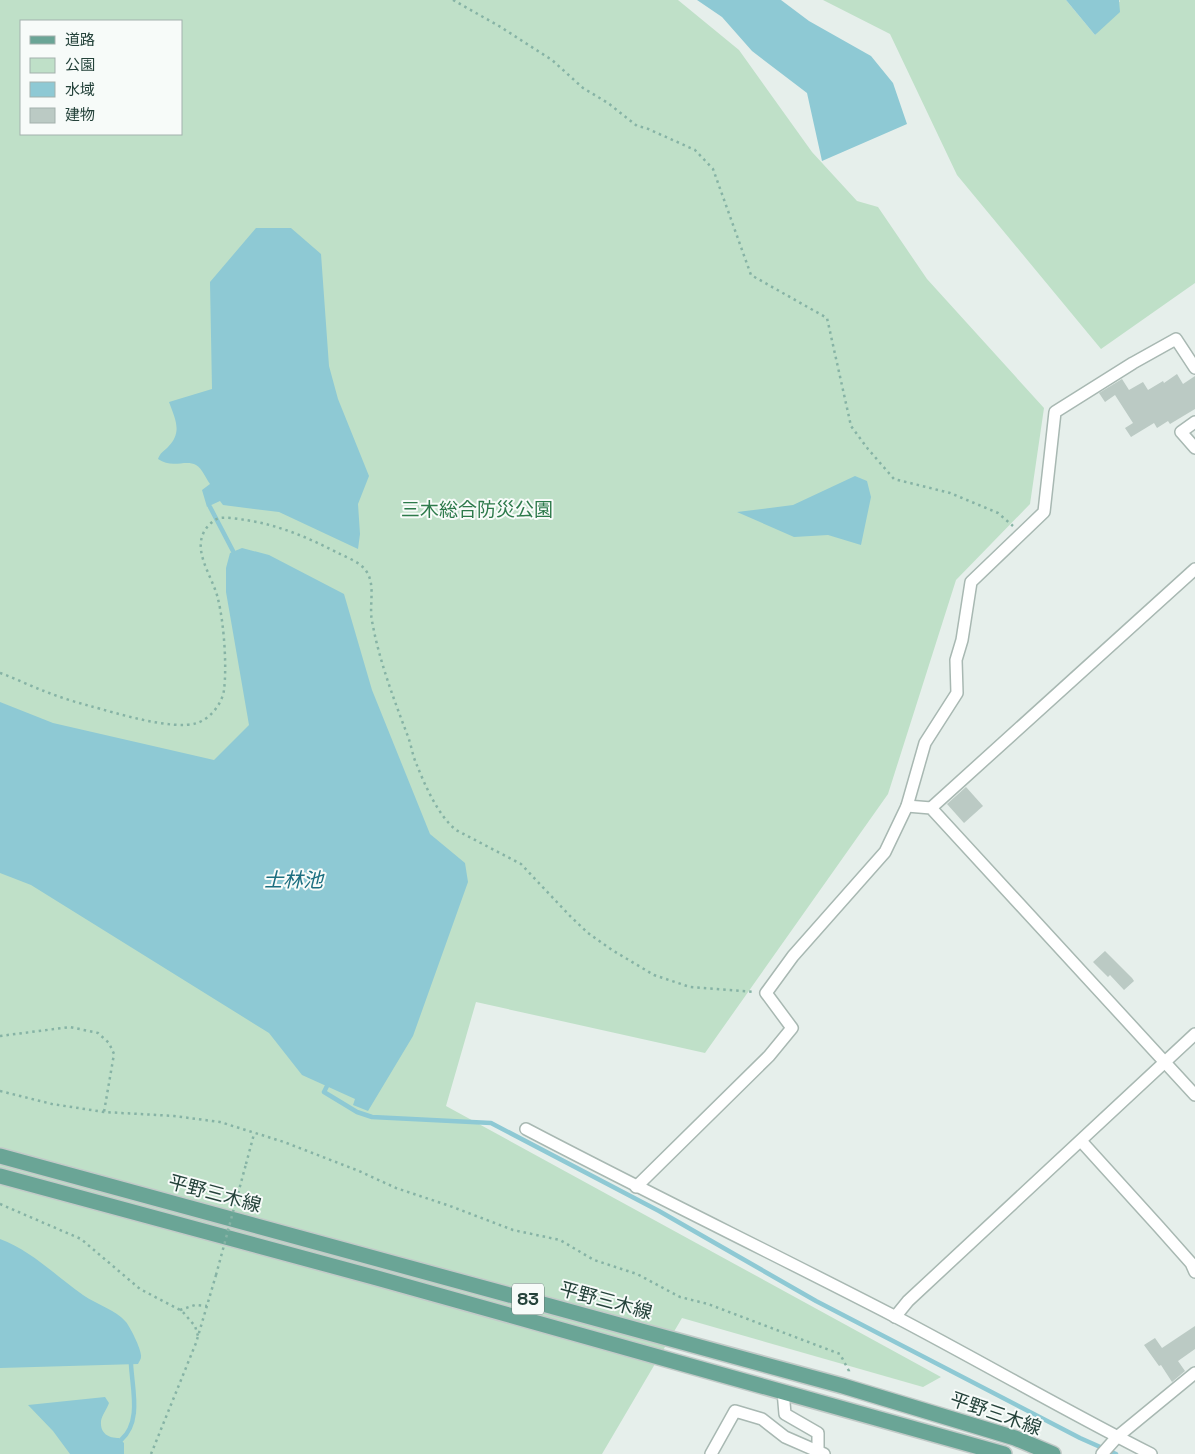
<svg xmlns="http://www.w3.org/2000/svg" width="1195" height="1454" font-family="'Space Grotesk','Noto Sans JP',sans-serif">
<style>
.green{fill:#bfe0c8;fill-rule:evenodd}
.water{fill:#8ec9d4}
.lines{fill:none;stroke-linecap:round;stroke-linejoin:round}
.stream{stroke:#8ec9d4;stroke-width:4.5}
.building{fill:#bbcac4}
.street-casing{stroke:#a8b8b2;stroke-width:14}
.primary-casing{stroke:#c2cac8;stroke-width:18}
.path{stroke:#86b3a5;stroke-width:2.5;stroke-dasharray:2.5 4;stroke-linecap:butt}
.street{stroke:#fff;stroke-width:11}
.primary{stroke:#6aa596;stroke-width:15}
.path-bridge{stroke:#86b3a5;stroke-width:2.5;stroke-dasharray:2.5 4;stroke-linecap:butt}
.labels{text-anchor:middle;stroke-width:4;stroke-linejoin:round;paint-order:stroke}
.shield{fill:#f7fbf9;stroke:#637a73;stroke-width:1}
.shield-label{font-size:18px;font-weight:bold;fill:#24423a}
.park-label{font-size:19px;fill:#2d7a4b;stroke:#f7fbf9}
.street-label{font-size:19px;fill:#24423a;stroke:#f7fbf9}
.water-label{font-size:20px;font-style:italic;fill:#1c6f80;stroke:#f7fbf9}
</style>
<rect width="100%" height="100%" fill="#e6efeb"/>
<g class="green">
<path d="M0,0H678L739,50L812,152L857,201L878,207L927,279L1044,408L1030,504L956,580L888,794L705,1053L476,1002L446,1106L941,1377L923,1387L682,1318L602,1454H0ZM21,21H181V134H21Z"/>
<path d="M823,0H1066L1095,35L1120,1L1119,0H1195V283L1101,349L957,175L890,34Z"/>
</g>
<g class="water">
<path d="M697,0H781L809,21L871,56L893,83L907,124L822,161L807,93L752,51L722,17Z"/>
<path d="M1066,0H1119L1120,12L1095,35Z"/>
<path d="M256,228H291L321,254L329,366L338,399L369,476L358,504L360,534L358,549L279,512L223,505L220,501L207,507L202,490L210,484C206,479 202,468 196,465C186,459 172,469 158,459C160,453 164,451 168,447C183,432 175,419 169,402L212,389L210,282Z"/>
<path d="M855,476L867,481L871,497L861,545L828,535L794,537L737,512L793,505Z"/>
<path d="M242,548L269,555L344,594L372,690L430,834L465,863L468,882L413,1036L368,1111L353,1105L355,1099L302,1075L269,1033L31,885L0,873V702L53,723L214,760L249,725L226,592V568L230,553Z"/>
<path d="M0,1239C32,1251 56,1276 83,1295C97,1305 115,1309 126,1322C130,1327 142,1350 141,1357C141,1359 139,1362 138,1364L0,1368Z"/>
<path d="M105,1397L109,1403C107,1409 102,1415 101,1421C100,1434 109,1438 119,1438L124,1443V1454H70L53,1431L28,1405Z"/>
</g>
<g class="lines">
<g class="stream">
<path d="M210,507L233,551"/>
<path d="M327,1086L324,1092L357,1112L372,1117L491,1123L659,1211L816,1301L1080,1438L1116,1454"/>
<path d="M121,1440C142,1422 132,1388 131,1364"/>
</g>
</g>
<g class="building">
<path d="M1177,374L1183,384L1195,376V409L1170,424L1168,421L1157,428L1154,423L1131,437L1125,428L1133,423L1115,395L1105,402L1099,393L1122,379L1129,390L1143,382L1148,390L1163,381L1164,383Z"/>
<path d="M966,787L983,806L964,823L947,804Z"/>
<path d="M1105,951L1132,978L1134,981L1124,990L1110,975L1108,977L1093,962Z"/>
<path d="M1195,1326V1349L1178,1361L1185,1371L1172,1382L1161,1365L1159,1366L1144,1345L1155,1338L1162,1348Z"/>
</g>
<g class="lines">
<g class="street-casing">
<g id="street">
<path d="M1195,422L1181,432L1195,448"/>
<path d="M907,806L931,808L1195,1095"/>
<path d="M931,808L1195,569"/>
<path d="M526,1129C648,1193 772,1253 894,1316C980,1361 1064,1410 1151,1454"/>
<path d="M1081,1141L1159,1227L1191,1263L1195,1272"/>
<path d="M636,1187L769,1056L792,1028L766,993L793,956L885,852L907,806L925,743L957,693L956,660L962,640L971,582L1044,512L1055,412L1133,363L1176,339L1195,368"/>
<path d="M895,1317L908,1301L1195,1034"/>
<path d="M783,1391L785,1414L818,1433V1452"/>
<path d="M711,1454L735,1411L762,1419L785,1437L824,1454"/>
<path d="M1102,1454L1117,1437L1195,1373"/>
</g>
</g>
<g class="primary-casing">
<g id="primary">
<path d="M0,1156L843,1386L1015,1438L1053,1454"/>
<path d="M0,1176L377,1278L1004,1454"/>
</g>
</g>
<g class="path">
<path d="M453,0L499,26L552,60L583,88L608,103L637,126L646,128L695,150L713,169L751,275L827,318L851,426L868,449L894,479L950,493L998,513L1013,526"/>
<path d="M0,673C15,678 30,686 44,691C59,697 75,702 90,706C116,713 173,731 197,723C210,719 222,704 224,690C227,666 224,623 218,599C213,576 188,547 209,525C212,522 215,519 220,518C228,517 238,519 246,520C278,525 307,537 336,552C347,558 362,562 368,574C375,588 369,606 372,621C379,660 393,697 407,734C411,743 412,754 416,763C425,785 437,814 456,830L521,864L570,916L588,933L612,950L654,975L690,987L754,992"/>
<path d="M0,1036L70,1027L98,1033L109,1043L114,1054L104,1112"/>
<path d="M0,1091L52,1104L104,1112L174,1116L220,1122L284,1142L359,1171L396,1188L450,1206L513,1230L560,1240L594,1260L637,1274L680,1297L708,1304L840,1354L849,1371L848,1374"/>
<path d="M246,1164L254,1134"/>
<path d="M0,1204L81,1239L140,1289L182,1311L195,1326L198,1336"/>
<path d="M180,1310L195,1305L207,1306"/>
<path d="M151,1454L196,1343L216,1275"/>
</g>
<use href="#street" class="street"/>
<use href="#primary" class="primary"/>
<path class="path-bridge" d="M216,1275L246,1164"/>
</g>
<g class="labels">
<rect class="shield" x="512" y="1283.5" width="32" height="31" rx="4"/>
<g class="shield-label">
<text x="528" y="1305">83</text>
</g>
<g class="park-label">
<text x="477" y="516">三木総合防災公園</text>
</g>
<g class="street-label">
<text transform="translate(215 1193) rotate(15)" y="7">平野三木線</text>
<text transform="translate(606 1300) rotate(15)" y="7">平野三木線</text>
<text transform="translate(996 1413) rotate(19)" y="7">平野三木線</text>
</g>
<g class="water-label">
<text x="293" y="887">士林池</text>
</g>
</g>
<rect x="20" y="20" width="162" height="115" fill="#f7fbf9" stroke="#a3b1ad"/>
<rect x="30" y="36" width="25" height="8" fill="#6aa596" stroke="#a3b1ad"/>
<text x="65" y="45" font-size="15" fill="#24423a">道路</text>
<rect x="30" y="58" width="25" height="15" fill="#bfe0c8" stroke="#a3b1ad"/>
<text x="65" y="70" font-size="15" fill="#24423a">公園</text>
<rect x="30" y="82" width="25" height="15" fill="#8ec9d4" stroke="#a3b1ad"/>
<text x="65" y="95" font-size="15" fill="#24423a">水域</text>
<rect x="30" y="108" width="25" height="15" fill="#bbcac4" stroke="#a3b1ad"/>
<text x="65" y="120" font-size="15" fill="#24423a">建物</text>
</svg>
